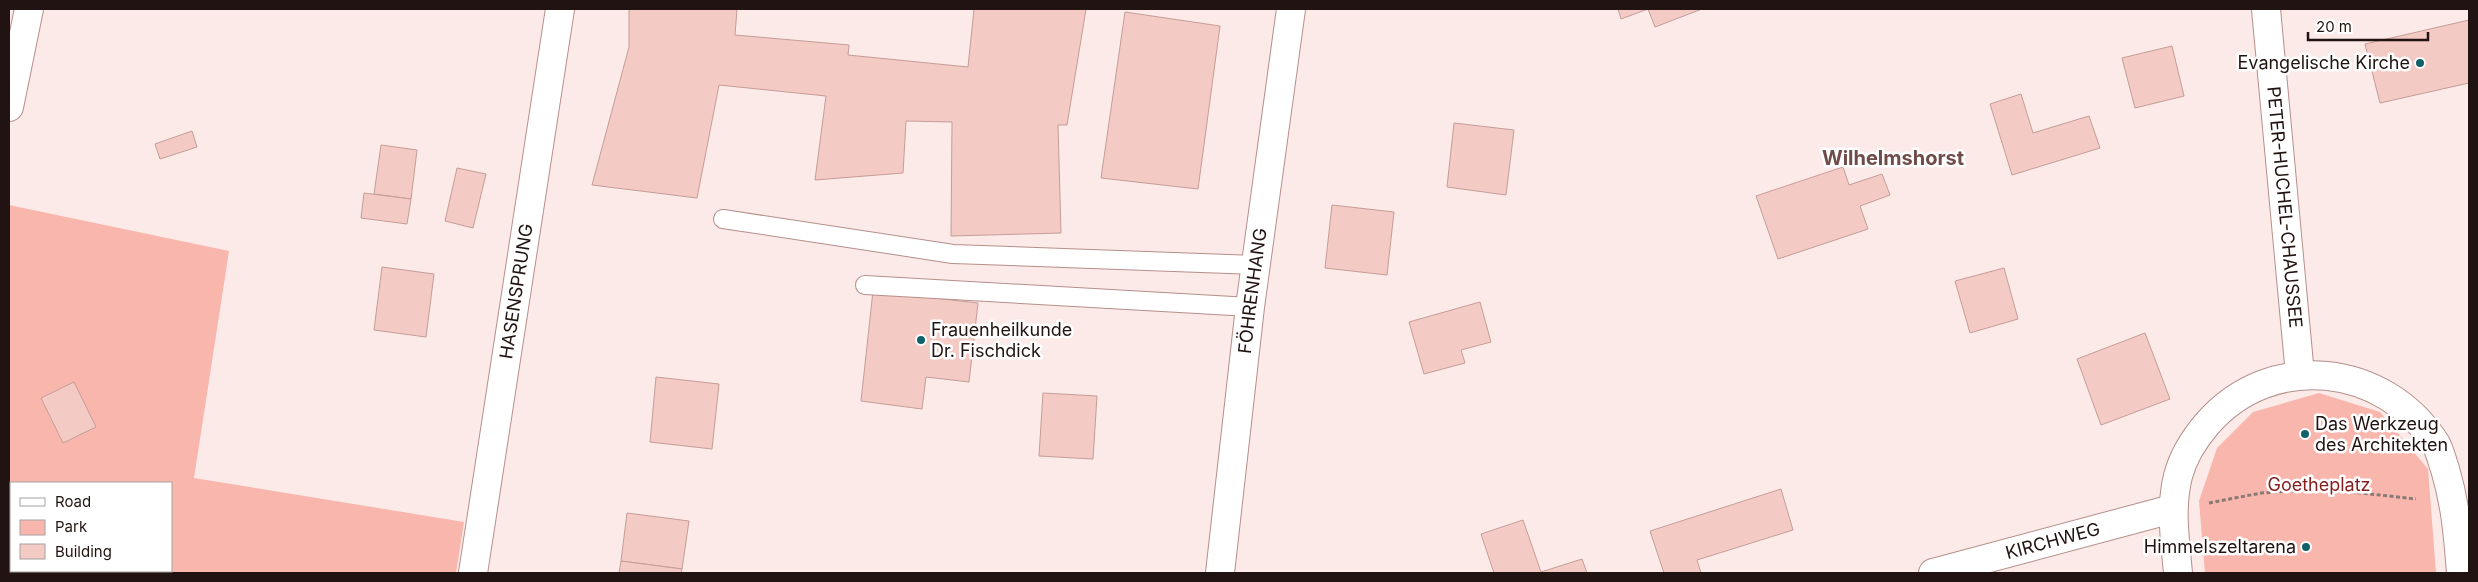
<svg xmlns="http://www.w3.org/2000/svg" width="2478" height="582" font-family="Inter,sans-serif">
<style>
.green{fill:#f9b6ad}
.building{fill:#f4cac5;stroke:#c59d98}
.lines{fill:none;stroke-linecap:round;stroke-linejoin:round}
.lane-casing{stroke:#b68f8a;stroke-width:20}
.street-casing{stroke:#b68f8a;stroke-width:30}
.secondary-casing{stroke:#b68f8a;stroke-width:30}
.path{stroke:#897977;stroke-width:3;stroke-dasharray:4 2.5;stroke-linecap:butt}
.lane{stroke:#fff;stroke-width:18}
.street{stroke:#fff;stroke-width:28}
.secondary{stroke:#fff;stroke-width:28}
.poi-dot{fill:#12616a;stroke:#fff;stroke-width:2}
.labels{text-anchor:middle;stroke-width:5;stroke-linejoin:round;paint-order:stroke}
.poi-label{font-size:18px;fill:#211311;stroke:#fff;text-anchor:end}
.street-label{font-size:18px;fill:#211311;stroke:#fff}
.park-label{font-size:18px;fill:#861d1c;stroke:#fff}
.quarter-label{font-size:20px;font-weight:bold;fill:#6f4c48;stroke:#fff}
</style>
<rect width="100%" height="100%" fill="#fbeae7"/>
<g class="green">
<path d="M9,205L229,251L194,478L464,522L456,573H39L37,571H171V483H11V536L9,533Z"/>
<path d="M2319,393L2380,412L2428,469L2436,573H2205L2199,501L2217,448L2253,412Z"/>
</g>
<g class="building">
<path d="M629,9H737L735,35L849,45L848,55L968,67L974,9H1086L1067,125H1058L1061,233L951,236L952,122L906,121L903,173L815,180L826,96L719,85L697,198L592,185L629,47Z"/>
<path d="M1618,9H1702L1655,27L1648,9L1621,19Z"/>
<path d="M1125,12L1220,26L1198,189L1101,178Z"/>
<path d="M2469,20V83L2380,103L2365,44Z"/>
<path d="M2172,46L2184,96L2135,108L2122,58Z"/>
<path d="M2021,94L2033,133L2089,116L2100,148L2012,175L1990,104Z"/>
<path d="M1454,123L1514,130L1506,195L1447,187Z"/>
<path d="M192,131L197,147L160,159L155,144Z"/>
<path d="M381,145L417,150L411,199L374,194Z"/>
<path d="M1843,167L1849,185L1882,174L1890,195L1860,206L1868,229L1778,259L1756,196Z"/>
<path d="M457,168L486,174L473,228L445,221Z"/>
<path d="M364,193L411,199L407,224L361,218Z"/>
<path d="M1332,205L1394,212L1387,275L1325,268Z"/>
<path d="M382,267L434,274L426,337L374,330Z"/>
<path d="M2004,268L2018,319L1970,333L1955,281Z"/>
<path d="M873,291L978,303L969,382L926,377L922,409L861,401Z"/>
<path d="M1480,302L1491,342L1461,350L1465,363L1424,374L1409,322Z"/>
<path d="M2145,333L2170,399L2101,425L2077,359Z"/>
<path d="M656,377L719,384L712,449L650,442Z"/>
<path d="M74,382L96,427L63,443L41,398Z"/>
<path d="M1043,393L1097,396L1093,459L1039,456Z"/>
<path d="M1781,489L1793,530L1697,560L1701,573H1664L1650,531Z"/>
<path d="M627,513L689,521L682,569L621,561Z"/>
<path d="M1523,520L1541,572L1582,559L1587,573H1494L1481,534Z"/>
<path d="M621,561L682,569L681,573H619Z"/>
</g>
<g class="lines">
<g class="lane-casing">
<g id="lane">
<path d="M723,219L953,254L1256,265"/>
<path d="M865,285L1250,307"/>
</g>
</g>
<g class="street-casing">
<g id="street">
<path d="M9,107L29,9"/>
<path id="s1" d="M473,573L560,9"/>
<path id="s2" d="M1220,573L1250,307L1291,9"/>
<path id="s3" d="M1933,573L2172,509"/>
</g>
</g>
<g class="secondary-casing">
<g id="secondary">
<path id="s4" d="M2266,9L2300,375"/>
<path d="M2178,573C2175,540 2170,508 2178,476C2183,457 2195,438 2207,424C2271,350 2385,363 2436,444C2440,451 2442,461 2445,469C2456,506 2458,536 2461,573"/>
</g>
</g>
<path class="path" d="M2209,503L2261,493L2325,489L2416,499"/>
<use href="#lane" class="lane"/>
<use href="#street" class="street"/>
<use href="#secondary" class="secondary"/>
</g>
<g class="poi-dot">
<circle cx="2420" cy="63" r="5"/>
<circle cx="921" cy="340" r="5"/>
<circle cx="2305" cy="434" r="5"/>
<circle cx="2306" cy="547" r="5"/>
</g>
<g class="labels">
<g class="poi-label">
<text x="2410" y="69">Evangelische Kirche</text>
<text x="931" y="336" text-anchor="start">Frauenheilkunde<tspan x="931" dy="21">Dr. Fischdick</tspan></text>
<text x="2315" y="430" text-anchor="start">Das Werkzeug<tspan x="2315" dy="21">des Architekten</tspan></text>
<text x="2296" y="553">Himmelszeltarena</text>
</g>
<g class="street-label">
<text dy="6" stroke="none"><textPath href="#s4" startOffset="199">PETER-HUCHEL-CHAUSSEE</textPath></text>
<text dy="6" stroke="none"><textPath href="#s1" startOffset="285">HASENSPRUNG</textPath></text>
<text dy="6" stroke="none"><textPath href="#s2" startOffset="284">FÖHRENHANG</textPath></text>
<text dy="6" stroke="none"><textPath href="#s3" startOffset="124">KIRCHWEG</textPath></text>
</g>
<g class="park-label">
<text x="2319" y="491">Goetheplatz</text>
</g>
<g class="quarter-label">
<text x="1893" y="165">Wilhelmshorst</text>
</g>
</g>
<rect width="2478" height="582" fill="none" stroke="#211311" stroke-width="20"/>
<rect x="10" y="482" width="162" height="90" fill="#ffffff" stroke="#a6a1a0"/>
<rect x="20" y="498" width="25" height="8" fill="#ffffff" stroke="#a6a1a0"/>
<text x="55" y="507" font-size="15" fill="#211311">Road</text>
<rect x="20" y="520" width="25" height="15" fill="#f9b6ad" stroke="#a6a1a0"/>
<text x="55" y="532" font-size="15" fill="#211311">Park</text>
<rect x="20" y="544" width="25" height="15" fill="#f4cac5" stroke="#a6a1a0"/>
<text x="55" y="557" font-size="15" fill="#211311">Building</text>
<path d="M2308 32v8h120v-8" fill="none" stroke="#211311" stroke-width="2.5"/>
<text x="2316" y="32" font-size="15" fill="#211311" stroke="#ffffff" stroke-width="4" paint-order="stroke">20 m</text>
</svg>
